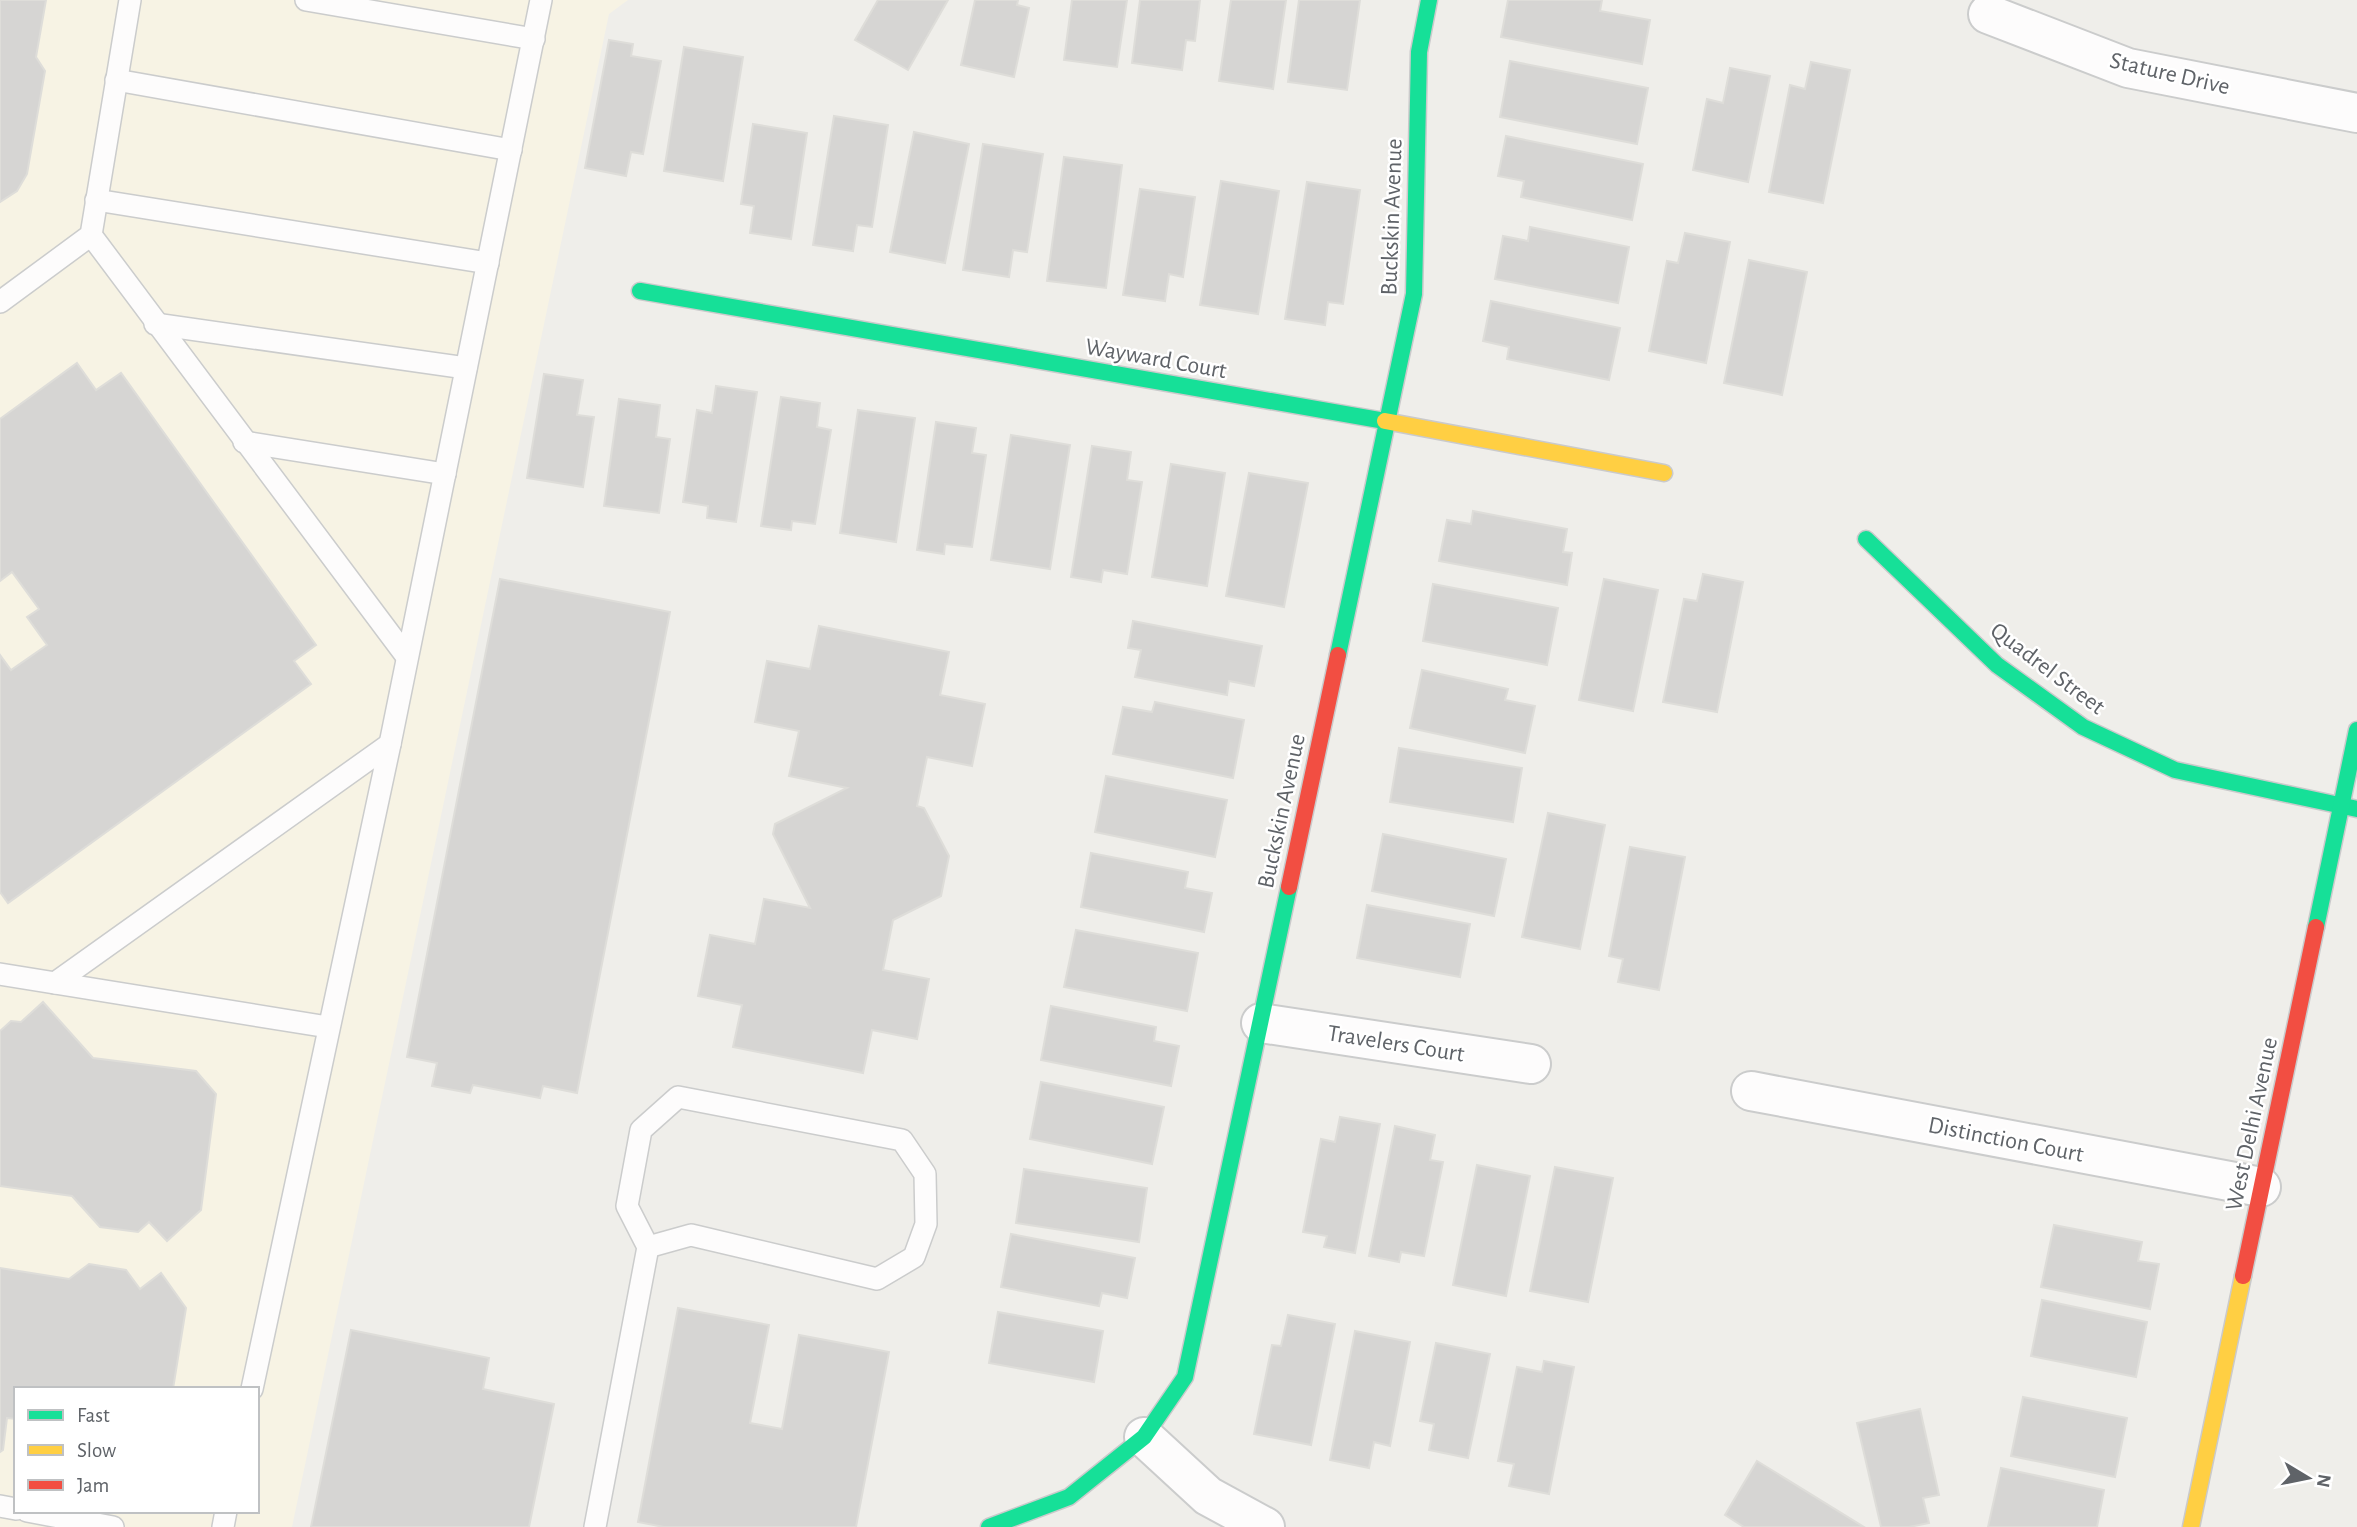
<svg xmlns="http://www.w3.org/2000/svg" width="2357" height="1527" font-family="'Alegreya Sans',sans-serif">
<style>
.commercial{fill:#f7f3e4;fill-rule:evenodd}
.building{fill:#d6d5d3;stroke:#deddd9;stroke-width:2}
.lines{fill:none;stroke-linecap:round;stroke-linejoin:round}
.lane-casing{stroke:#cbcccc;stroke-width:24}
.street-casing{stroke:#cbcccc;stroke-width:42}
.fast-casing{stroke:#cacacb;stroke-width:19}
.slow-casing{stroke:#cacacb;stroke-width:19}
.jam-casing{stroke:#cacacb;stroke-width:19}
.lane{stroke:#fdfcfc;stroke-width:21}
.street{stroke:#fdfcfc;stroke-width:38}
.fast{stroke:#16e098;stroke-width:16}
.slow{stroke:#ffcf43;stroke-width:16}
.jam{stroke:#f24e42;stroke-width:16}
.labels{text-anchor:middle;stroke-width:5;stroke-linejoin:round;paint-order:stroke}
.street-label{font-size:24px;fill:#5f6368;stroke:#fff}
</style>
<rect width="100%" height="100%" fill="#efeeea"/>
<path class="commercial" d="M0,0H628L609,14L292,1527H0ZM16,1389H257V1511H16Z"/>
<g class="building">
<path d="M0,0H46L36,57L45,71L27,174L17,191L0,202Z"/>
<path d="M878,0H948L908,70L855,40Z"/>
<path d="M975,0H1018L1017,5L1029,8L1014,77L961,65Z"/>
<path d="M1072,0H1127L1117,67L1064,60Z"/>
<path d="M1140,0H1200L1195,41L1186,40L1182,70L1132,63Z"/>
<path d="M1231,0H1286L1273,89L1219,81Z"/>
<path d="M1299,0H1360L1347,90L1288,82Z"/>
<path d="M1508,0H1602L1600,11L1650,20L1642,64L1501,37Z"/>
<path d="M609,40L633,44L631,56L661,61L643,154L631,152L626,176L585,168Z"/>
<path d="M684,47L743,57L723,181L664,171Z"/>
<path d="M1510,61L1648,88L1637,144L1500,117Z"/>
<path d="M1811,62L1850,70L1823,203L1769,192L1790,85L1805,89Z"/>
<path d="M1730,68L1770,76L1748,182L1693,170L1707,99L1723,103Z"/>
<path d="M834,116L888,125L872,227L857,225L853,251L813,245Z"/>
<path d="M753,124L807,133L791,239L750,233L754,206L741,204Z"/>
<path d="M914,132L969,144L945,263L890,252Z"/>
<path d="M1506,136L1643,164L1632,220L1521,197L1524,181L1498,176Z"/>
<path d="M983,144L1043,154L1027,252L1013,250L1009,277L963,270Z"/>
<path d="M1064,157L1122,165L1106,288L1047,281Z"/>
<path d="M1221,181L1279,191L1258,314L1200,305Z"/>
<path d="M1307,182L1360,190L1343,304L1328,302L1325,325L1285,319Z"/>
<path d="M1140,189L1195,197L1183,277L1169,274L1165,301L1123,295Z"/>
<path d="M1530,227L1629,247L1618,303L1495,279L1503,236L1528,241Z"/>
<path d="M1685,233L1730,242L1706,363L1649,351L1667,261L1678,263Z"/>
<path d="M1749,260L1807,272L1782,395L1724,383Z"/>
<path d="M1491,301L1620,328L1609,380L1507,359L1509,347L1483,341Z"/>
<path d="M77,363L96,390L121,373L316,645L294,661L311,684L8,903L0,892V655L11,670L47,645L27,617L39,609L12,572L0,581V419Z"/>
<path d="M544,374L583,380L577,415L594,417L583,487L527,478Z"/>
<path d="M716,386L757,392L736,522L707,518L708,506L683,502L697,410L712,413Z"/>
<path d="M781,397L820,403L817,427L831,430L815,524L792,521L791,530L761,526Z"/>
<path d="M619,399L660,405L656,437L670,439L659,513L604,506Z"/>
<path d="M858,410L915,418L896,542L840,533Z"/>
<path d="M936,422L976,428L972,453L986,455L972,547L945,544L944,554L917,550Z"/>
<path d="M1011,435L1070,445L1050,569L991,560Z"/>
<path d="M1092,446L1131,452L1127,480L1142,482L1127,574L1103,570L1101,582L1071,577Z"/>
<path d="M1171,464L1225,473L1207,586L1152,577Z"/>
<path d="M1249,473L1308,483L1284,607L1226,596Z"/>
<path d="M1473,511L1567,529L1563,552L1572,553L1567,585L1439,561L1447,520L1471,524Z"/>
<path d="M1703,574L1743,582L1717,712L1663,702L1684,599L1697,601Z"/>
<path d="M500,579L670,612L577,1093L543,1086L540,1098L473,1085L470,1093L432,1086L437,1063L407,1057Z"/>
<path d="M1604,579L1658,590L1633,711L1579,700Z"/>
<path d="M1433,584L1558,608L1547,665L1423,641Z"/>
<path d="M1133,621L1262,646L1254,686L1229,681L1227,695L1135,677L1141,650L1128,648Z"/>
<path d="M819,626L949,652L940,695L985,704L972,766L927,757L917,806L924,808L949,856L941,896L893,920L883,970L929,979L917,1039L872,1030L863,1073L733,1047L742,1005L698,996L710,935L755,944L764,899L810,908L773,834L775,824L847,788L789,776L799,731L755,722L767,661L810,669Z"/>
<path d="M1422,670L1508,689L1505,700L1535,706L1525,753L1410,728Z"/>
<path d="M1155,702L1244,720L1233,778L1113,754L1123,707L1152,712Z"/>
<path d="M1399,748L1522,768L1513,822L1390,802Z"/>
<path d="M1106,776L1227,800L1215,857L1095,832Z"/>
<path d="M1548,813L1605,825L1580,949L1522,937Z"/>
<path d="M1383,834L1506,859L1494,916L1372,891Z"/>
<path d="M1630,847L1685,857L1659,990L1618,982L1623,959L1609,956Z"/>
<path d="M1091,853L1188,872L1185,888L1212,893L1204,932L1081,907Z"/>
<path d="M1367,905L1470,924L1460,977L1357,958Z"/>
<path d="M1076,930L1198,953L1187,1011L1064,987Z"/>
<path d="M43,1002L93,1058L196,1071L216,1094L201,1210L167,1241L149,1222L138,1232L100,1227L72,1196L0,1186V1031L11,1021L21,1022Z"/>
<path d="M1051,1006L1156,1027L1154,1041L1179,1046L1171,1086L1041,1060Z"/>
<path d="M1041,1082L1164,1107L1152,1164L1030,1139Z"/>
<path d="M1340,1117L1380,1124L1355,1253L1324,1247L1327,1236L1303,1232L1321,1139L1335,1142Z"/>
<path d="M1395,1126L1435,1135L1430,1160L1443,1162L1424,1256L1401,1252L1399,1262L1369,1256Z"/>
<path d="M1477,1165L1530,1176L1506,1296L1453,1285Z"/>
<path d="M1555,1167L1613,1178L1588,1302L1530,1291Z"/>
<path d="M1024,1169L1147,1188L1139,1242L1016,1223Z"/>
<path d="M2054,1225L2142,1242L2138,1261L2159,1264L2150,1309L2041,1287Z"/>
<path d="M1011,1234L1135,1258L1127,1298L1102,1293L1099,1306L1001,1287Z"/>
<path d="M89,1264L126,1270L140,1289L161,1273L186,1308L173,1389H16V1419L7,1418L3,1450L0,1452V1268L69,1279Z"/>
<path d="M2042,1300L2147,1322L2136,1377L2031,1356Z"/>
<path d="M678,1308L769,1325L750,1423L782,1429L799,1335L889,1352L856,1527H664L638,1522Z"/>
<path d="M998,1312L1103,1331L1094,1382L989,1363Z"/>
<path d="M1288,1315L1335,1324L1311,1445L1254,1434L1272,1345L1281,1346Z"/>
<path d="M351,1330L489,1358L483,1389L554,1404L529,1527H311Z"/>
<path d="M1355,1331L1410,1342L1390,1446L1374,1442L1369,1468L1330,1460Z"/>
<path d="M1436,1343L1490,1354L1468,1458L1429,1450L1434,1424L1420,1421Z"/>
<path d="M1544,1361L1574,1367L1549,1494L1509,1486L1514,1464L1498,1461L1517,1367L1542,1372Z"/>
<path d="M2023,1397L2127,1418L2115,1477L2011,1456Z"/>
<path d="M1920,1409L1939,1495L1923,1498L1929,1523L1909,1527H1881L1857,1423Z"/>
<path d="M1757,1461L1864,1527H1744L1725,1515Z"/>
<path d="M2001,1468L2104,1490L2097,1527H1988Z"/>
</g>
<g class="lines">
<g class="lane-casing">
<g id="lane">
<path d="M306,0L534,39"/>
<path d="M116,80L511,150"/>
<path d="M96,200L488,263"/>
<path d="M91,235L407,657"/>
<path d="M0,302L91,235L130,0"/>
<path d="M155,324L466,368"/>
<path d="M244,442L445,474"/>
<path d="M0,974L328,1027"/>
<path d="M55,983L390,744"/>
<path d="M252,1389L390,744L541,0"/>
<path d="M0,1506L16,1509"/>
<path d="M27,1511L113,1527"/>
<path d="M223,1527L226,1511"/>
<path d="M595,1527L648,1247L691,1235L877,1279L914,1257L926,1224L925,1174L902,1140L678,1097L641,1130L627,1206L648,1247"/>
</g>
</g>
<g class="street-casing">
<g id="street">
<path d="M1988,14L2128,68L2357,113"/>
<path d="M1261,1023L1531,1064"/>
<path d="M1751,1091L2261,1187"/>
<path d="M1144,1437L1208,1496L1265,1527"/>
</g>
</g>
<g class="fast-casing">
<g id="fast">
<path d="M640,291L1385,421"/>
<path d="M1866,539L1997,665L2083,727L2175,770L2357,809"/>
<path d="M1338,655L1414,294L1419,52L1429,0"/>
<path d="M2316,927L2357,730"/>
<path d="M989,1527L1069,1497L1144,1437L1185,1377L1289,887"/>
</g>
</g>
<g class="slow-casing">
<g id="slow">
<path d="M1385,421L1664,473"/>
<path d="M2191,1527L2243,1276"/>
</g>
</g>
<g class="jam-casing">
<g id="jam">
<path d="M1289,887L1338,655"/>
<path d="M2243,1276L2316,927"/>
</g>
</g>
<use href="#lane" class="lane"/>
<use href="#street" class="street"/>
<use href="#fast" class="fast"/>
<use href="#slow" class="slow"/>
<use href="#jam" class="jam"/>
</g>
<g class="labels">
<g class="street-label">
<text transform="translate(2170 73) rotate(13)" y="8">Stature Drive</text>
<text transform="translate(1391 217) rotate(-88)" y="8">Buckskin Avenue</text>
<text transform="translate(1156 358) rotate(10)" y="8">Wayward Court</text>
<text transform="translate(2048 668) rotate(37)" y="8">Quadrel Street</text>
<text transform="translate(1281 811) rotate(-78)" y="8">Buckskin Avenue</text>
<text transform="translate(1396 1043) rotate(9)" y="8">Travelers Court</text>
<text transform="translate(2251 1124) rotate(-78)" y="8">West Delhi Avenue</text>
<text transform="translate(2006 1139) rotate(11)" y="8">Distinction Court</text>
</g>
</g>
<rect x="14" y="1387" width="245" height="126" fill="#ffffff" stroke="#bfc1c3" stroke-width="2"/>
<rect x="28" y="1410" width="35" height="10" fill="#16e098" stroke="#bfc1c3" stroke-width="2"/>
<text x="77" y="1422" font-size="21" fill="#5f6368">Fast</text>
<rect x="28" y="1445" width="35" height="10" fill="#ffcf43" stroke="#bfc1c3" stroke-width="2"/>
<text x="77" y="1457" font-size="21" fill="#5f6368">Slow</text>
<rect x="28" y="1480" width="35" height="10" fill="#f24e42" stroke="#bfc1c3" stroke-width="2"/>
<text x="77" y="1492" font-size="21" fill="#5f6368">Jam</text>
<g transform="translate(2308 1478) rotate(100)" stroke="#ffffff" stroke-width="5" paint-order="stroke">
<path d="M0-5L12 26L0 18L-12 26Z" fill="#5f6368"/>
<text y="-10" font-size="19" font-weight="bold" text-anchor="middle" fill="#5f6368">N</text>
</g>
</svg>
